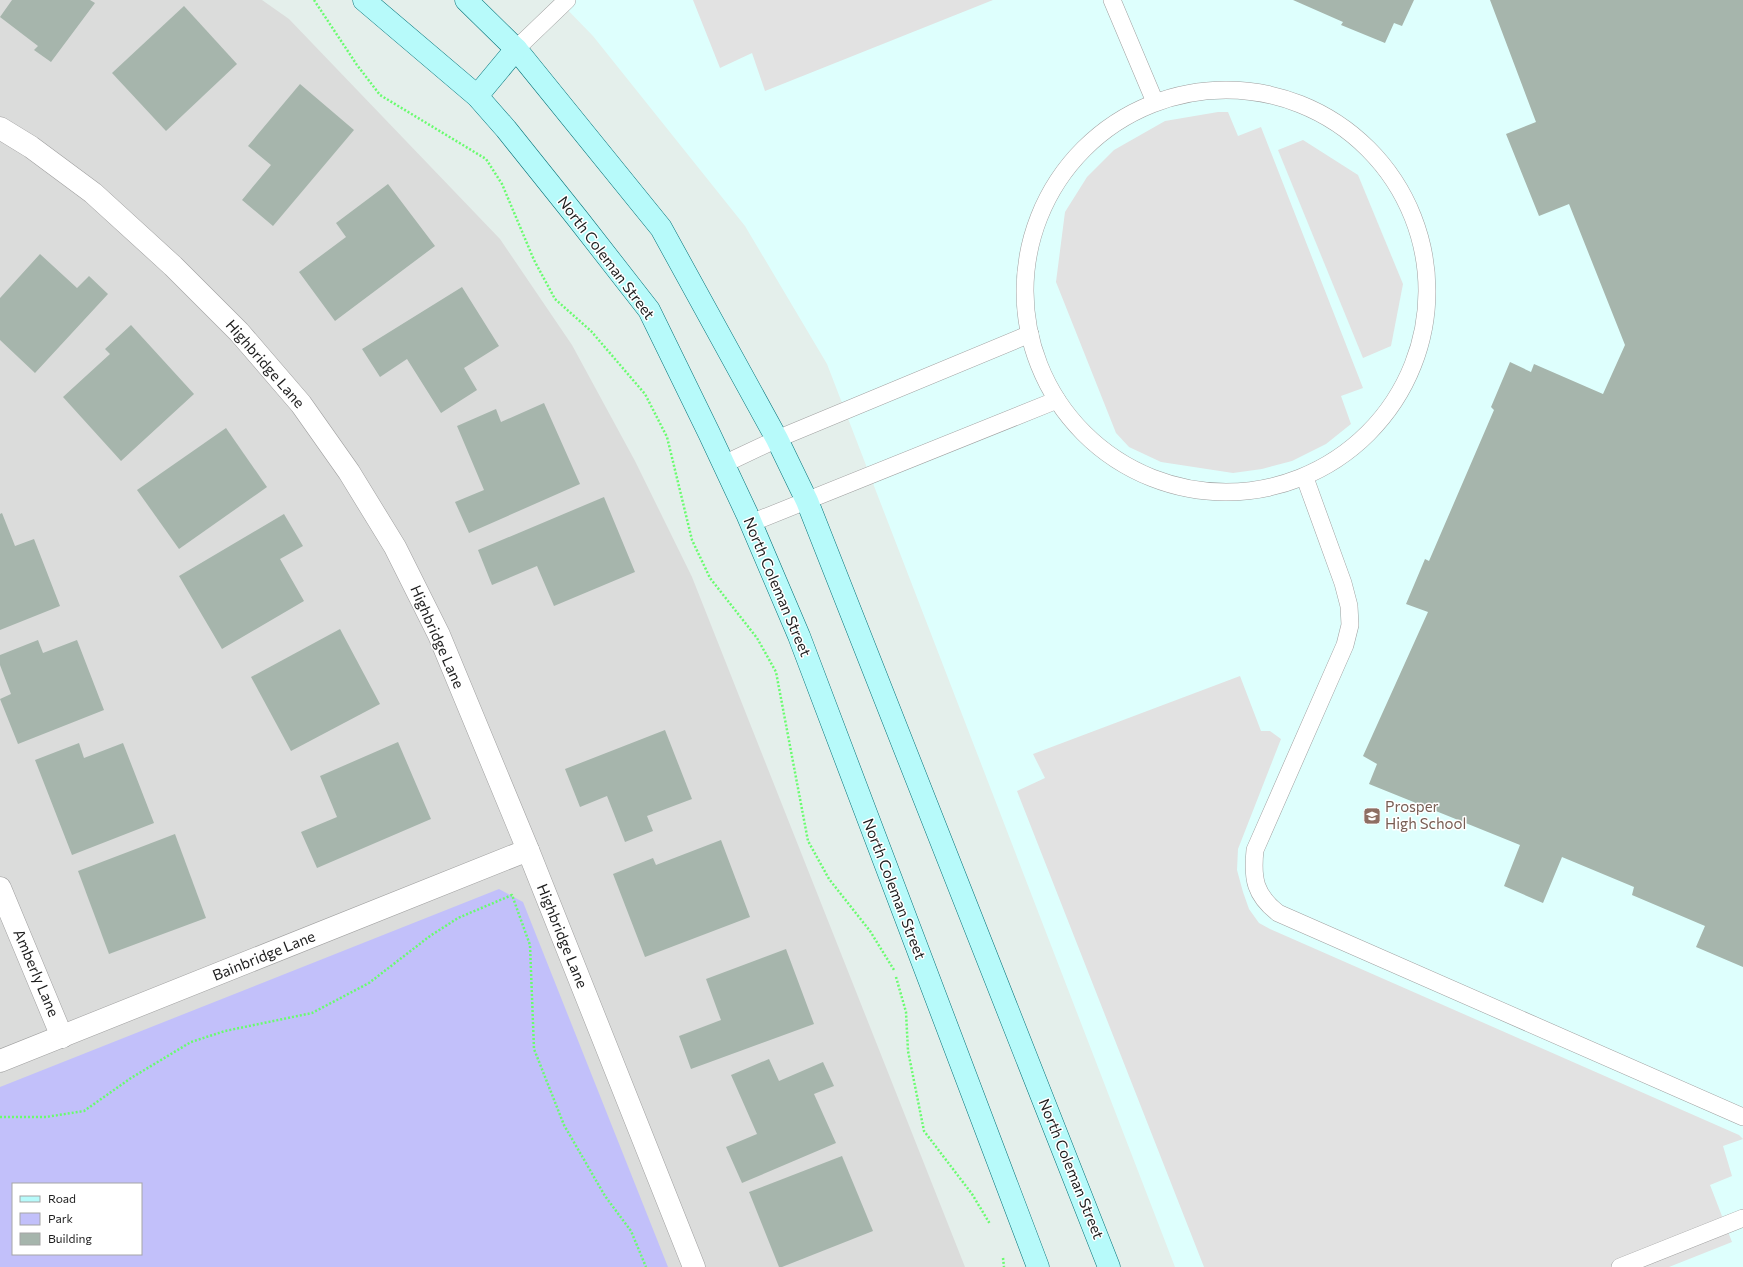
<svg xmlns="http://www.w3.org/2000/svg" width="1743" height="1267" font-family="Commissioner,sans-serif">
<style>
.residential{fill:#dbdcdb;fill-rule:evenodd}
.education{fill:#defffd}
.park{fill:#c2c0fa;fill-rule:evenodd}
.parking{fill:#e2e2e2}
.building{fill:#a6b5ac}
.lines{fill:none;stroke-linecap:round;stroke-linejoin:round}
.lane-casing{stroke:#9f9f9f;stroke-width:18}
.street-casing{stroke:#9f9f9f;stroke-width:23}
.secondary-casing{stroke:#037278;stroke-width:23}
.path{stroke:#69fc6f;stroke-width:2.5;stroke-dasharray:2 2;stroke-linecap:butt}
.lane{stroke:#fff;stroke-width:17}
.street{stroke:#fff;stroke-width:22}
.secondary{stroke:#b7fafa;stroke-width:22}
.labels{text-anchor:middle;stroke-width:3;stroke-linejoin:round;paint-order:stroke}
.street-label{font-size:15px;fill:#1e1e1e;stroke:#fff}
.education-label{font-size:15px;fill:#785e54;stroke:#fff;text-anchor:start}
</style>
<rect width="100%" height="100%" fill="#e4efeb"/>
<path class="residential" d="M0,0H262L289,19L500,239L572,345L635,461L692,577L965,1267H0ZM13,1184H141V1254H13Z"/>
<path class="education" d="M558,0H1743V1267H1175L827,364L745,226L593,36Z"/>
<path class="park" d="M499,889L523,902L668,1267H0V1087ZM13,1184H141V1254H13Z"/>
<g class="parking">
<path d="M693,0H993L765,91L752,53L720,68Z"/>
<path d="M1218,112H1228L1238,136L1261,127L1363,388L1341,396L1351,424L1326,444L1292,461L1262,469L1233,473L1161,462L1129,447L1116,433L1056,282L1065,212L1087,177L1114,150L1165,121Z"/>
<path d="M1303,140L1358,175L1403,284L1391,346L1363,358L1278,150Z"/>
<path d="M1240,676L1261,731H1270L1281,739L1238,849L1237,870L1243,892L1249,909L1259,923L1270,929L1739,1135L1743,1139L1723,1146L1732,1176L1710,1185L1732,1242L1669,1267H1204L1017,791L1045,778L1033,754Z"/>
</g>
<g class="building">
<path d="M12,0H90L95,3L51,62L34,50L38,46L0,17Z"/>
<path d="M1293,0H1414L1402,26L1394,23L1385,43L1341,25L1343,22Z"/>
<path d="M1490,0H1743V967L1696,947L1705,926L1632,895L1634,887L1562,857L1543,903L1504,886L1520,845L1369,784L1377,764L1363,756L1428,612L1406,604L1425,559L1429,561L1494,410L1491,407L1510,362L1531,372L1534,364L1603,394L1625,345L1569,204L1539,216L1506,134L1536,122Z"/>
<path d="M184,6L237,64L166,131L112,73Z"/>
<path d="M300,84L354,130L273,226L242,200L271,165L248,146Z"/>
<path d="M388,184L435,246L335,321L299,272L346,237L336,223Z"/>
<path d="M40,254L77,288L89,276L108,294L35,373L0,340V298Z"/>
<path d="M462,287L499,346L464,368L477,390L441,413L407,359L380,377L362,349Z"/>
<path d="M131,325L194,394L121,461L63,397L110,354L105,349Z"/>
<path d="M544,403L580,484L469,533L455,502L484,490L457,426L496,409L501,422Z"/>
<path d="M226,428L267,487L179,549L137,490Z"/>
<path d="M604,497L635,572L554,606L537,566L492,585L478,550Z"/>
<path d="M2,513L15,546L34,539L60,606L0,630V514Z"/>
<path d="M284,514L303,546L280,559L304,601L222,649L179,576Z"/>
<path d="M340,629L380,704L291,751L251,677Z"/>
<path d="M38,640L43,653L77,640L104,710L18,744L0,699L11,694L0,665V655Z"/>
<path d="M665,730L692,799L647,816L653,831L625,842L607,796L580,807L565,769Z"/>
<path d="M398,742L431,819L317,868L301,832L337,817L320,776Z"/>
<path d="M79,743L84,758L123,743L154,823L72,855L35,760Z"/>
<path d="M175,834L206,918L109,954L78,871Z"/>
<path d="M721,840L750,917L645,957L613,874L653,858L656,865Z"/>
<path d="M786,949L814,1024L691,1069L679,1036L721,1020L706,979Z"/>
<path d="M769,1059L779,1081L823,1062L834,1086L814,1094L836,1143L742,1183L726,1147L757,1134L731,1075Z"/>
<path d="M842,1156L873,1231L782,1267H779L749,1192Z"/>
</g>
<g class="lines">
<g class="lane-casing">
<g id="lane">
<path d="M1112,0L1155,102"/>
<path d="M516,49L567,0"/>
<circle cx="1226" cy="291" r="201"/>
<path d="M724,464L777,439L1030,334"/>
<path d="M1305,478L1343,583L1349,606L1350,625L1345,645L1255,850C1252,879 1255,895 1278,913L1743,1117"/>
<path d="M751,523L1057,400"/>
<path d="M1620,1267L1743,1218"/>
</g>
</g>
<g class="street-casing">
<g id="street">
<path d="M0,128L31,147L93,193L173,266L239,332L301,404L349,472L395,547L439,635L528,850L694,1267"/>
<path d="M0,888L62,1037"/>
<path d="M0,1061L528,850"/>
</g>
</g>
<g class="secondary-casing">
<g id="secondary">
<path d="M364,0L477,96L506,129L578,219L649,310L709,433L747,514L799,636L1038,1267"/>
<path d="M466,0L516,49L661,228L777,439L807,501L1109,1267"/>
<path d="M477,96L516,49"/>
</g>
</g>
<g class="path">
<path d="M314,0L357,65L380,95L486,159L502,184L534,260L555,299L591,331L645,394L667,437L692,540L710,578L757,638L776,672L808,841L829,879L870,931L894,970"/>
<path d="M896,977L906,1012L908,1051L924,1131L972,1194L990,1224"/>
<path d="M0,1117H46L84,1111L131,1078L191,1042L225,1031L312,1013L369,983L430,936L458,918L512,895L530,945L534,1049L564,1125L605,1196L631,1231L646,1267"/>
<path d="M1003,1258L1004,1267"/>
</g>
<use href="#lane" class="lane"/>
<use href="#street" class="street"/>
<use href="#secondary" class="secondary"/>
</g>
<defs>
<g id="school-square" transform="scale(0.9)"><rect x="-9" y="-9" width="18" height="18" rx="4" fill="#8d6e63" stroke="#fff"/><path d="M0-5L7-2L0 1L-7-2ZM-4 1L0 2.5L4 1V4Q0 6-4 4Z" fill="#fff"/></g>
</defs>
<g fill-rule="evenodd">
<use href="#school-square" x="1372" y="816"/>
</g>
<g class="labels">
<g class="street-label">
<text transform="translate(606 258) rotate(53)" y="5">North Coleman Street</text>
<text transform="translate(265 364) rotate(49)" y="5">Highbridge Lane</text>
<text transform="translate(777 587) rotate(67)" y="5">North Coleman Street</text>
<text transform="translate(437 637) rotate(66)" y="5">Highbridge Lane</text>
<text transform="translate(894 889) rotate(69)" y="5">North Coleman Street</text>
<text transform="translate(562 936) rotate(68)" y="5">Highbridge Lane</text>
<text transform="translate(264 956) rotate(-22)" y="5">Bainbridge Lane</text>
<text transform="translate(36 973) rotate(67)" y="5">Amberly Lane</text>
<text transform="translate(1071 1169) rotate(68)" y="5">North Coleman Street</text>
</g>
<g class="education-label">
<text x="1385" y="812">Prosper<tspan x="1385" dy="17">High School</tspan></text>
</g>
</g>
<rect x="12" y="1183" width="130" height="72" fill="#ffffff" stroke="#a5a5a5"/>
<rect x="20" y="1196" width="20" height="6" fill="#b7fafa" stroke="#a5a5a5"/>
<text x="48" y="1203" font-size="12" fill="#1e1e1e">Road</text>
<rect x="20" y="1213" width="20" height="12" fill="#c2c0fa" stroke="#a5a5a5"/>
<text x="48" y="1223" font-size="12" fill="#1e1e1e">Park</text>
<rect x="20" y="1233" width="20" height="12" fill="#a6b5ac" stroke="#a5a5a5"/>
<text x="48" y="1243" font-size="12" fill="#1e1e1e">Building</text>
</svg>
